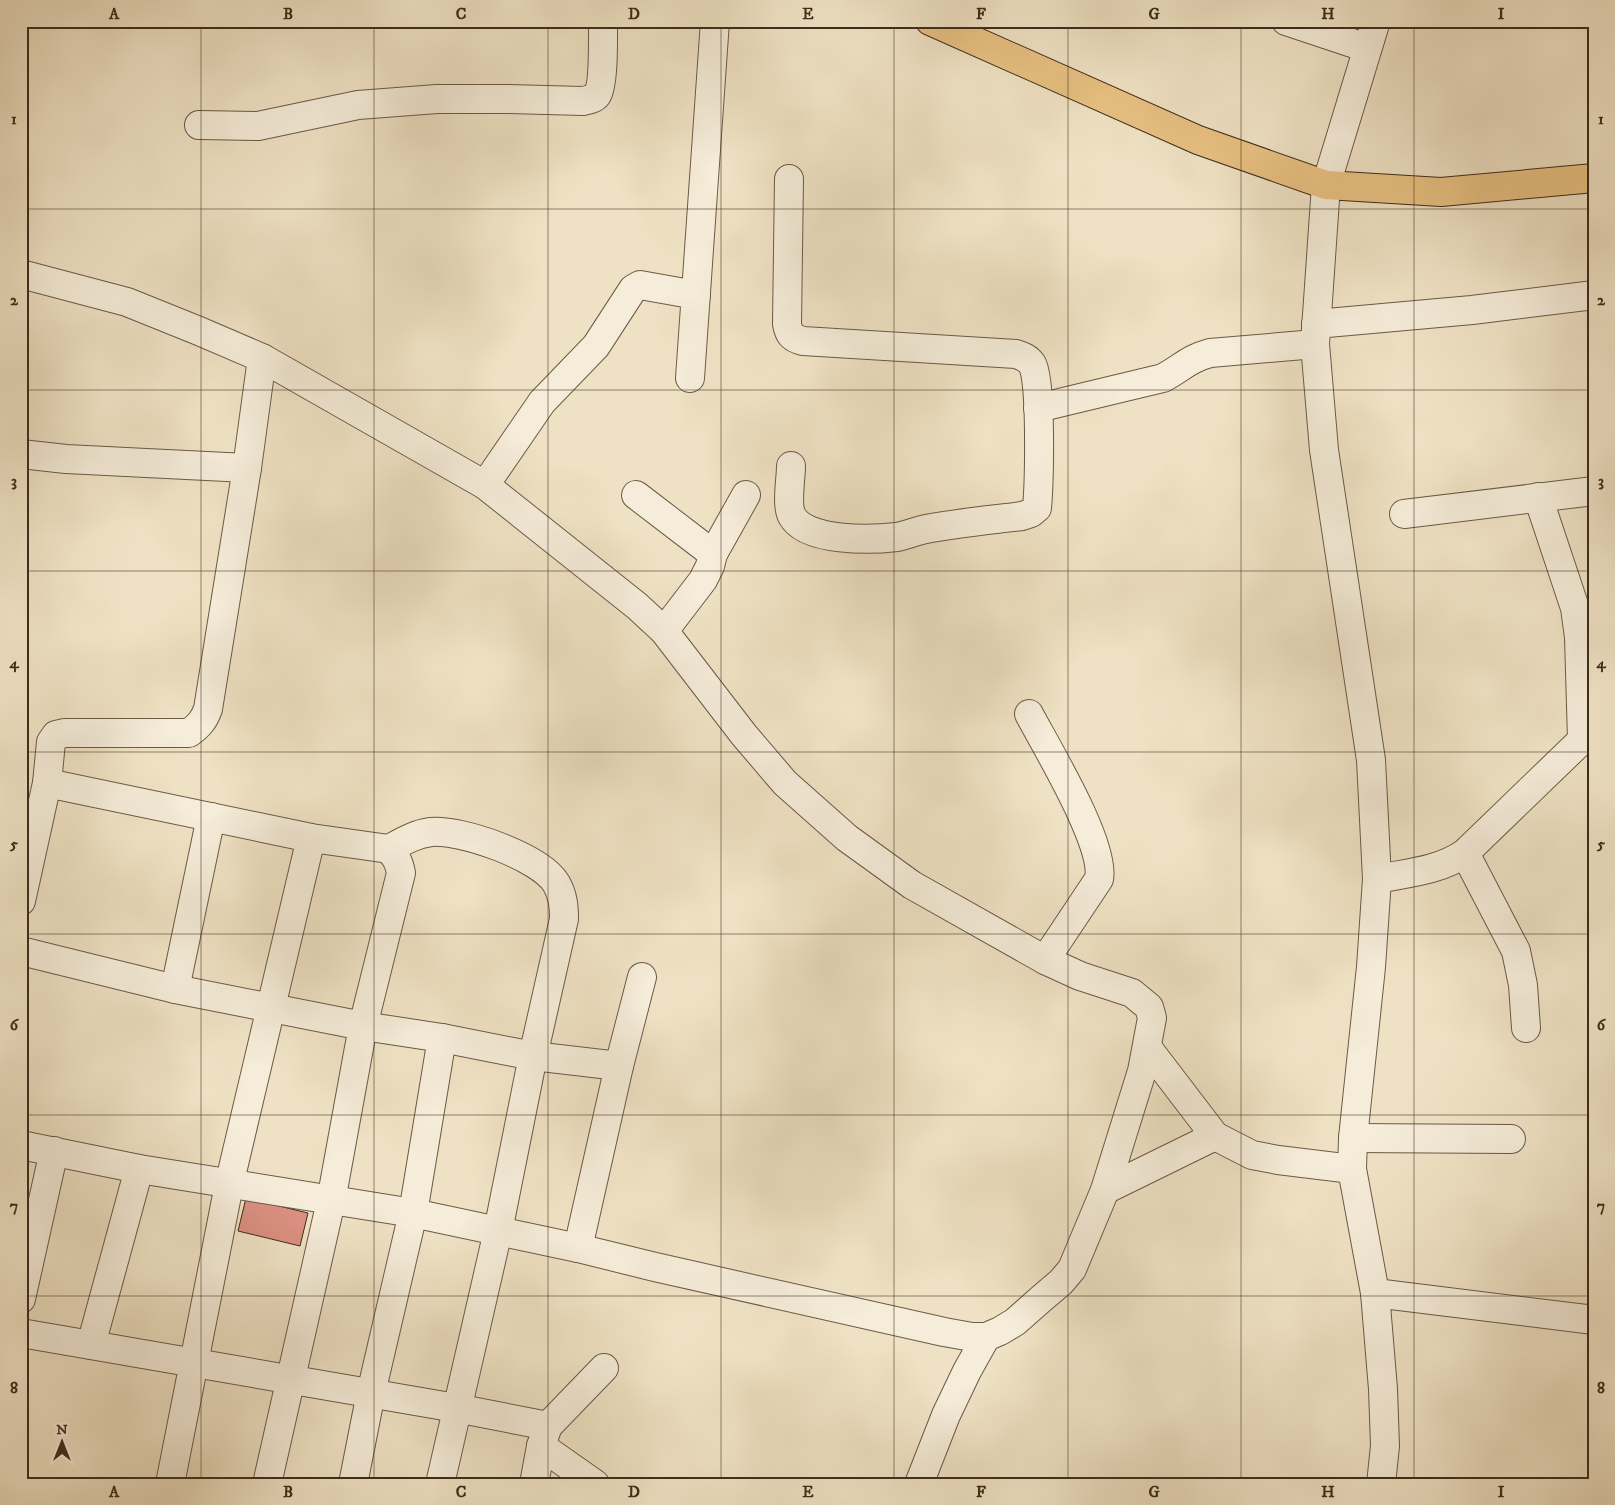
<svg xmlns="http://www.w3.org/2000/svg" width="1615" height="1505" font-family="'IM FELL DW Pica',serif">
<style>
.building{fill:#db9081;stroke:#3e2c1c}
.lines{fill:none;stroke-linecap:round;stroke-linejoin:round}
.minor-casing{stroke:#6a5a46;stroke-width:30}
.major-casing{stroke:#3e2c1c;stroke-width:30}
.minor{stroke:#f5ecd9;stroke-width:28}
.major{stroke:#e8c182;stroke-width:28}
.grid{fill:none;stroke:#3e2c1c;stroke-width:1;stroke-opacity:0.55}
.neatline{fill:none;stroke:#3e2c1c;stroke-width:2}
.grid-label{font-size:16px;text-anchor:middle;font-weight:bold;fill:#3e2c1c}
</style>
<rect width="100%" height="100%" fill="#efe2c4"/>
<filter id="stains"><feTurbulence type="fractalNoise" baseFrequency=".004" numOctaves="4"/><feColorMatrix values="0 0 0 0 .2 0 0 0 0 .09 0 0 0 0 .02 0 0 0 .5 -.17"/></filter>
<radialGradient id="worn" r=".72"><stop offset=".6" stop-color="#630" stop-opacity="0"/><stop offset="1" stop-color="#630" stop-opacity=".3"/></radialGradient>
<g class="building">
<path d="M536,21H586V23L536,24Z"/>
<path d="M246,1198L308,1213L300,1246L238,1231Z"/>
</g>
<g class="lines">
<g class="minor-casing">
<g id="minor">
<path d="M1286,21L1367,48"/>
<path d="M1376,21L1326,185L1315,344L1324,450L1371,760L1377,879L1371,967L1353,1138L1352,1169L1375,1293L1383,1389L1385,1446L1381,1484"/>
<path d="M199,125L258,126L358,105L437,99H508L583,101C588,100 594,99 597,95C604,85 603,36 603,21"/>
<path d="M789,179L787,324C789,335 792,338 803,341L1016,354C1022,356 1028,358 1032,364C1042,378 1039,486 1037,508L1031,513L1022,516C990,520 958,523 926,529C916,531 907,535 897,537C871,540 806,542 792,516C786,505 791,479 791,466"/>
<path d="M21,274L127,302L199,331L262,358L485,485L637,606L664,631L744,735L785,783L847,838L912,885L1045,960L1080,976L1132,993L1149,1007L1152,1018L1142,1071L1105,1190L1072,1269L1061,1282L1041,1299L1015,1322L1000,1331L986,1337H972L944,1332L655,1267L578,1248L413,1213L139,1169L21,1145"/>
<path d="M1316,324L1472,310L1594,295"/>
<path d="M690,378L715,21"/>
<path d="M1038,408L1163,378C1182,368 1188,359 1210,353L1315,344"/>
<path d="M21,454L66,459L247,468"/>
<path d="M485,485L542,402L596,346L633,289L640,285L696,295"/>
<path d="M636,495L713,554"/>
<path d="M1538,497L1575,608L1579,637L1582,740"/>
<path d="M1404,514L1594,491"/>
<path d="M664,631L703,580L710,566L713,554L746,495"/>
<path d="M1029,714C1047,748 1106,845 1099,879L1045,960"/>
<path d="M47,783L51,742L56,735L65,733H189C199,726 204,720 208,709L247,468L262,358"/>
<path d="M389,849C402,842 415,834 431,832C461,829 540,857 556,883C563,895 564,906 564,919L533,1056L498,1231L440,1484"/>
<path d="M1465,853L1516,951L1523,985L1526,1028"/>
<path d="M1377,879C1407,873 1439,871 1465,853L1582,740L1594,733"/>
<path d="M21,901L47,783L311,838L389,849C396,857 399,862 401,873L363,1026L331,1201L267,1484"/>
<path d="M21,951L175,989L363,1026L442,1038L533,1056L619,1066"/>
<path d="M175,989L211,817"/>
<path d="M1147,1047L1215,1136L1252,1155L1278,1160L1352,1169"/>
<path d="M1353,1138L1511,1139"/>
<path d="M1105,1190L1215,1136"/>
<path d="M578,1248L619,1066L642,977"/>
<path d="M1375,1293L1594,1320"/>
<path d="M21,1299L54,1151"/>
<path d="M21,1333L456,1408L548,1426"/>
<path d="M91,1345L139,1169"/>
<path d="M541,1446L595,1484"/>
<path d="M170,1484L229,1185L311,838"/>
<path d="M353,1484L371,1393L413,1213L442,1038"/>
<path d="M534,1484L541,1446L548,1426L604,1368"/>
<path d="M919,1484L946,1415L967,1371L986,1337"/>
</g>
</g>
<g class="major-casing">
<path id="major" d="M930,21L1198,140L1326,185L1441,192L1594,178"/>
</g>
<use href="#minor" class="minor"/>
<use href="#major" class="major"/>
</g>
<path class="grid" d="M201,21V1484M374,21V1484M548,21V1484M721,21V1484M894,21V1484M1068,21V1484M1241,21V1484M1414,21V1484M21,209H1594M21,390H1594M21,571H1594M21,752H1594M21,934H1594M21,1115H1594M21,1296H1594"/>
<rect width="1615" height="1505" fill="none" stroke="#efe2c4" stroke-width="55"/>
<g transform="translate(62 1442)" stroke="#f5ecd9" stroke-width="4" paint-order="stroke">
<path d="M0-4L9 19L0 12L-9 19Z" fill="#3e2c1c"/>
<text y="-8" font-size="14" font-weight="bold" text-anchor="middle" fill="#3e2c1c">N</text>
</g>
<rect x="28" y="28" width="1560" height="1450" class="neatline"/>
<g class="grid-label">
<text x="114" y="19">A</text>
<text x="288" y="19">B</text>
<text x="461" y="19">C</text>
<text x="634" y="19">D</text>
<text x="808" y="19">E</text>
<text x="981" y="19">F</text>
<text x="1154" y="19">G</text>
<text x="1328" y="19">H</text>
<text x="1501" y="19">I</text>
<text x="14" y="124">1</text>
<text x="1601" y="124">1</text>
<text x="14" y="305">2</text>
<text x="1601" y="305">2</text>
<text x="14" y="486">3</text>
<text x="1601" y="486">3</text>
<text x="14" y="668">4</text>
<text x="1601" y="668">4</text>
<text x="14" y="849">5</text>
<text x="1601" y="849">5</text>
<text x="14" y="1030">6</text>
<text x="1601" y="1030">6</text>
<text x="14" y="1211">7</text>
<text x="1601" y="1211">7</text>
<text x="14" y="1393">8</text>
<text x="1601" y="1393">8</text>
<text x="114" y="1497">A</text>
<text x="288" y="1497">B</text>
<text x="461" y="1497">C</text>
<text x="634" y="1497">D</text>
<text x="808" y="1497">E</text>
<text x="981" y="1497">F</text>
<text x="1154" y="1497">G</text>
<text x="1328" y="1497">H</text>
<text x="1501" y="1497">I</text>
</g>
<rect width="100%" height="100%" filter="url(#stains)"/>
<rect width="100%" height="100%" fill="url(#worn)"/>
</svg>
